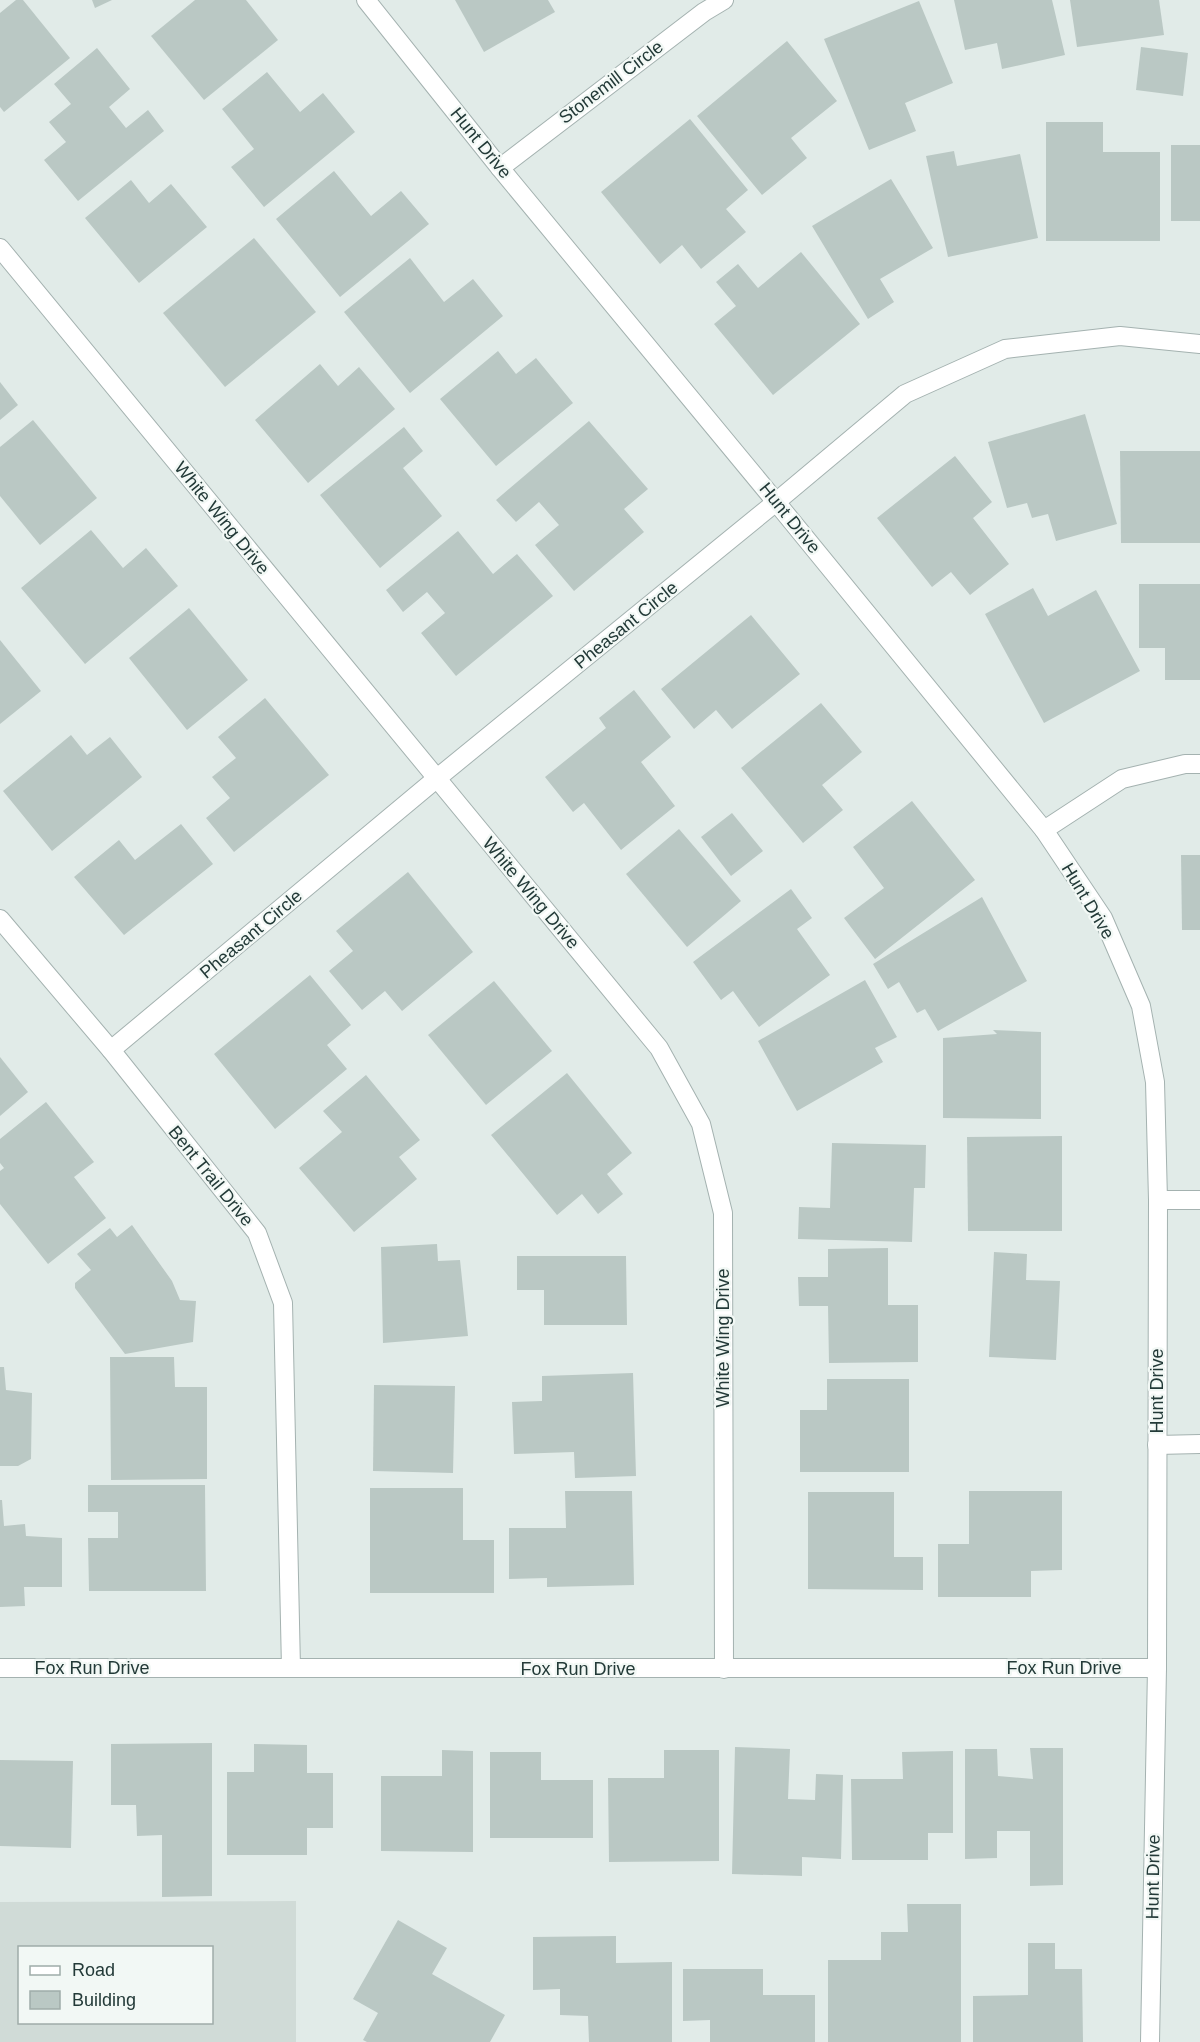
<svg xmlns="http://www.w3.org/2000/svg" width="1200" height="2042" font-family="Helvetica,sans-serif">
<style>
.built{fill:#d0dbd7;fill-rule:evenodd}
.building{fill:#bac8c4}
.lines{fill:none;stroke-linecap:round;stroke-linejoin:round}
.minor-casing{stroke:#a4b2b0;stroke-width:20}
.minor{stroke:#fff;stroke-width:18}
.labels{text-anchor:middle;stroke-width:4.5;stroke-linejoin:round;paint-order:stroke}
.street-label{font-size:18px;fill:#233a38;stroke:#f2f8f5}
</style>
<rect width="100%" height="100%" fill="#e1ebe8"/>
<path class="built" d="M296,1901V2042H0V1902ZM20,1948H212V2022H20Z"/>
<g class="building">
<path d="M16,0H23L70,58L4,112L0,107V13Z"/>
<path d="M92,0H112L95,8Z"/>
<path d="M195,0H246L278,40L204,100L151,36Z"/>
<path d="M455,0H548L555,12L484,52Z"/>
<path d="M954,0H1052L1065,55L1002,69L997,43L965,50Z"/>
<path d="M1070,0H1159L1164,35L1077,47Z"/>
<path d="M919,1L953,83L905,103L916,131L869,150L824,39Z"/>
<path d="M787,41L837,101L791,138L807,158L762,195L697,116Z"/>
<path d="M1141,47L1188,53L1183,96L1136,90Z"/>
<path d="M97,48L130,89L109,107L126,128L148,110L164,131L78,201L44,160L66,142L49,122L71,104L54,84Z"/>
<path d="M267,72L300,112L323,93L355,132L264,207L231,167L254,149L222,109Z"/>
<path d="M690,119L748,190L726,209L746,232L701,269L682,245L660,264L601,192Z"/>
<path d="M1046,122H1103V152H1160V241H1046Z"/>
<rect x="1171" y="145" width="29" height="76"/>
<path d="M954,151L957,166L1020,154L1038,238L948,257L926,156Z"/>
<path d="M334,171L371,216L401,191L429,224L340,297L276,219Z"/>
<path d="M891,179L933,248L880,279L894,302L868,319L812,226Z"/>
<path d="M131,180L149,203L171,184L207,227L139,283L85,218Z"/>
<path d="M254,238L316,312L225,387L163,313Z"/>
<path d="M801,252L860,324L773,395L714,324L736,306L716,282L738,264L758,288Z"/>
<path d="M410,258L444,302L473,279L503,316L410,393L344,312Z"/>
<path d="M498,351L516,374L536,358L573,403L496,466L440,399Z"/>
<path d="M320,364L338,386L359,367L395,409L308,483L255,420Z"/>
<path d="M0,382L18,405L0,420Z"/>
<path d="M1085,414L1117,524L1056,541L1048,514L1032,518L1027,503L1007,508L988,442Z"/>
<path d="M33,420L97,498L40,545L0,496V447Z"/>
<path d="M589,421L648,489L624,509L644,532L574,591L535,545L559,525L539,502L516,522L496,500Z"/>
<path d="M404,427L423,451L403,468L442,516L380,568L320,495Z"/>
<path d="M1120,451H1200V543H1121Z"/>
<path d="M955,456L992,502L973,518L1009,564L970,595L951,572L932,587L877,518Z"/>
<path d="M91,530L123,568L146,548L178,586L85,664L21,588Z"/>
<path d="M458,531L493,574L517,554L553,596L456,676L421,633L445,613L427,592L403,612L386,590Z"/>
<path d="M1139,584H1200V680H1165V648H1139Z"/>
<path d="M1033,588L1048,616L1096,590L1140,671L1044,723L985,614Z"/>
<path d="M189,608L248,680L187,730L129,658Z"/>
<path d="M751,615L800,674L732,729L716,710L694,729L661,689Z"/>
<path d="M0,640L41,691L0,724Z"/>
<path d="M634,690L671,737L641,762L675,806L621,850L584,803L573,812L545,777L606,728L599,718Z"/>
<path d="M265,698L329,775L234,852L206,818L230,798L212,777L236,758L218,737Z"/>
<path d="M821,703L862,752L822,785L843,810L803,843L741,768Z"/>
<path d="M71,735L87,755L110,737L142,777L52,851L3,791Z"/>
<path d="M912,801L975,880L875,959L844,918L884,888L853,847Z"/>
<path d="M732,813L763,851L731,876L701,837Z"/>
<path d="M181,824L213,864L124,935L74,877L119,840L135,860Z"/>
<path d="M679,829L741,901L687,947L626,874Z"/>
<path d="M1181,855H1200V930H1182Z"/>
<path d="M408,872L473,952L402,1011L385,991L362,1010L329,971L353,951L336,931Z"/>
<path d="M791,889L812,918L797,929L830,975L759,1027L733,991L721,1000L693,962Z"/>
<path d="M982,897L1027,981L938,1031L925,1009L917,1013L899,982L888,989L873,964Z"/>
<path d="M310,975L351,1025L327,1045L347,1069L275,1129L214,1054Z"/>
<path d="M865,980L897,1037L875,1048L883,1062L797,1111L758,1041Z"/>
<path d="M494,981L552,1051L486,1105L428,1035Z"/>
<path d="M993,1030L1041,1032V1119L943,1118V1038L997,1034Z"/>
<path d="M0,1057L28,1092L0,1116Z"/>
<path d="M567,1073L632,1153L607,1174L623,1194L598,1214L582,1194L557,1215L491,1135Z"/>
<path d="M366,1075L420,1140L399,1157L417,1179L354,1232L299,1168L342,1132L323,1111Z"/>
<path d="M46,1102L94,1162L74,1177L106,1218L48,1264L0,1204V1171L4,1168L0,1163V1139Z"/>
<path d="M1062,1136V1231H968L967,1137Z"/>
<path d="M832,1143L926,1145L925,1188H914L912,1242L798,1239L799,1207L830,1208Z"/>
<path d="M132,1225L172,1281L180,1300L196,1301L193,1342L125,1354L75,1288V1283L91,1270L77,1254L110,1228L117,1237Z"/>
<path d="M437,1244L438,1261L460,1260L468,1336L383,1343L381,1247Z"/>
<path d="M888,1248V1305H918V1362L829,1363L828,1306H799L798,1277H828V1249Z"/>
<path d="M994,1252L1027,1254L1026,1280L1060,1281L1056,1360L989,1357Z"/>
<path d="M517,1256H626L627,1325H544V1290H517Z"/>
<path d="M110,1357H174L175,1387H207V1479L111,1480Z"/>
<path d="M0,1367H4L6,1390L32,1393L31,1459L18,1466H0Z"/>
<path d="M633,1373L636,1476L575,1478L574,1452L514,1454L512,1402L542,1401V1376Z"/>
<path d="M827,1379H909V1472H800V1410H827Z"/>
<path d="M374,1385L455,1386L453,1473L373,1471Z"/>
<path d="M88,1485H205L206,1591H89L88,1538H118V1512H88Z"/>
<path d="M370,1488H463V1540H494V1593H370Z"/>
<path d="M565,1491H632L634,1585L547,1587V1578L509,1579V1528H566Z"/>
<path d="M969,1491H1062V1570L1031,1571V1597H938V1544H969Z"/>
<path d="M808,1492H894V1557H923V1590L808,1589Z"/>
<path d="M0,1500H2L4,1526L25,1524L26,1536L62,1538V1587H24L25,1606L0,1607Z"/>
<path d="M212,1743V1896L162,1897V1835L137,1836L136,1805H111V1744Z"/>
<path d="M254,1744L307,1745V1773H333V1828H307V1855H227V1772H254Z"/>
<path d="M735,1747L790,1749L788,1799L815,1800L816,1774L843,1775L841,1859L802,1857V1876L732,1874Z"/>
<path d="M1030,1748H1063V1885L1030,1886V1831H997V1858L965,1859V1749H997L998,1776L1033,1779Z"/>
<path d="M442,1750L473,1751V1852L381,1851V1776H442Z"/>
<path d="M664,1750H719V1861L609,1862L608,1778H664Z"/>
<path d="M953,1751V1833H928V1860H852L851,1779H903L902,1752Z"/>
<path d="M490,1752H541V1780H593V1838H490Z"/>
<path d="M0,1760L73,1761L71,1848L0,1846Z"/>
<path d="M907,1904H961V2042H828V1960H881V1932H908Z"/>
<path d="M398,1920L447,1948L432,1974L505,2015L490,2042H367L363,2040L378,2013L353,1999Z"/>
<path d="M616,1936V1963L672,1962V2042H589L588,2016L560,2015V1989L533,1990V1937Z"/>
<path d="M1028,1943H1055V1969H1082L1083,2042H973V1996L1028,1995Z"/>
<path d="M683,1969H763V1995H815V2042H710V2020L683,2021Z"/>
</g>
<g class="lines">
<g class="minor-casing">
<g id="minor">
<path d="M366,0L500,168L776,502L1044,830L1103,918L1141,1006L1155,1082L1158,1200L1157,1668L1150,2042"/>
<path d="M500,168L704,12L724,0"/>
<path d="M0,248L659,1048L701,1124L723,1213L724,1669"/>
<path d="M1044,830L1122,779L1185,764H1200"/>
<path d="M0,919L111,1050L257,1233L283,1303L291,1668"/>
<path d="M111,1050L436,779L776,502L905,394L1005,349L1120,336L1200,344"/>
<path d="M1158,1200H1200"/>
<path d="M1157,1445L1200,1444"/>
<path d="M0,1668H1157"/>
</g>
</g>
<use href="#minor" class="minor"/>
</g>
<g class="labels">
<g class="street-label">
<text transform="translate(611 82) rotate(-37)" y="6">Stonemill Circle</text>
<text transform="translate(481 143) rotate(51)" y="6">Hunt Drive</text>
<text transform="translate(222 518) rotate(51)" y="6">White Wing Drive</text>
<text transform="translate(790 518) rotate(51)" y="6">Hunt Drive</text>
<text transform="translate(626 625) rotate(-39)" y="6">Pheasant Circle</text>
<text transform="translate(531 893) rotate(50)" y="6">White Wing Drive</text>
<text transform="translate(1088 901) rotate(59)" y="6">Hunt Drive</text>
<text transform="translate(251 934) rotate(-40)" y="6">Pheasant Circle</text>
<text transform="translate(211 1176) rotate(51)" y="6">Bent Trail Drive</text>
<text transform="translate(723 1338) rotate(-90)" y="6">White Wing Drive</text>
<text transform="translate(1157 1391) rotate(-90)" y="6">Hunt Drive</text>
<text x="92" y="1674">Fox Run Drive</text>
<text x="1064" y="1674">Fox Run Drive</text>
<text x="578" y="1675">Fox Run Drive</text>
<text transform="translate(1153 1877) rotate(-89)" y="6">Hunt Drive</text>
</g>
</g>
<rect x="18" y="1946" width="195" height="78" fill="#f2f8f5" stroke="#9faca9" stroke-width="1.5"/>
<rect x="30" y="1966" width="30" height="9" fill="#ffffff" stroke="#9faca9" stroke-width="1.5"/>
<text x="72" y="1976" font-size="18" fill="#233a38">Road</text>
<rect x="30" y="1991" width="30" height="18" fill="#bac8c4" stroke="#9faca9" stroke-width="1.5"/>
<text x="72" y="2006" font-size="18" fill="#233a38">Building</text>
</svg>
